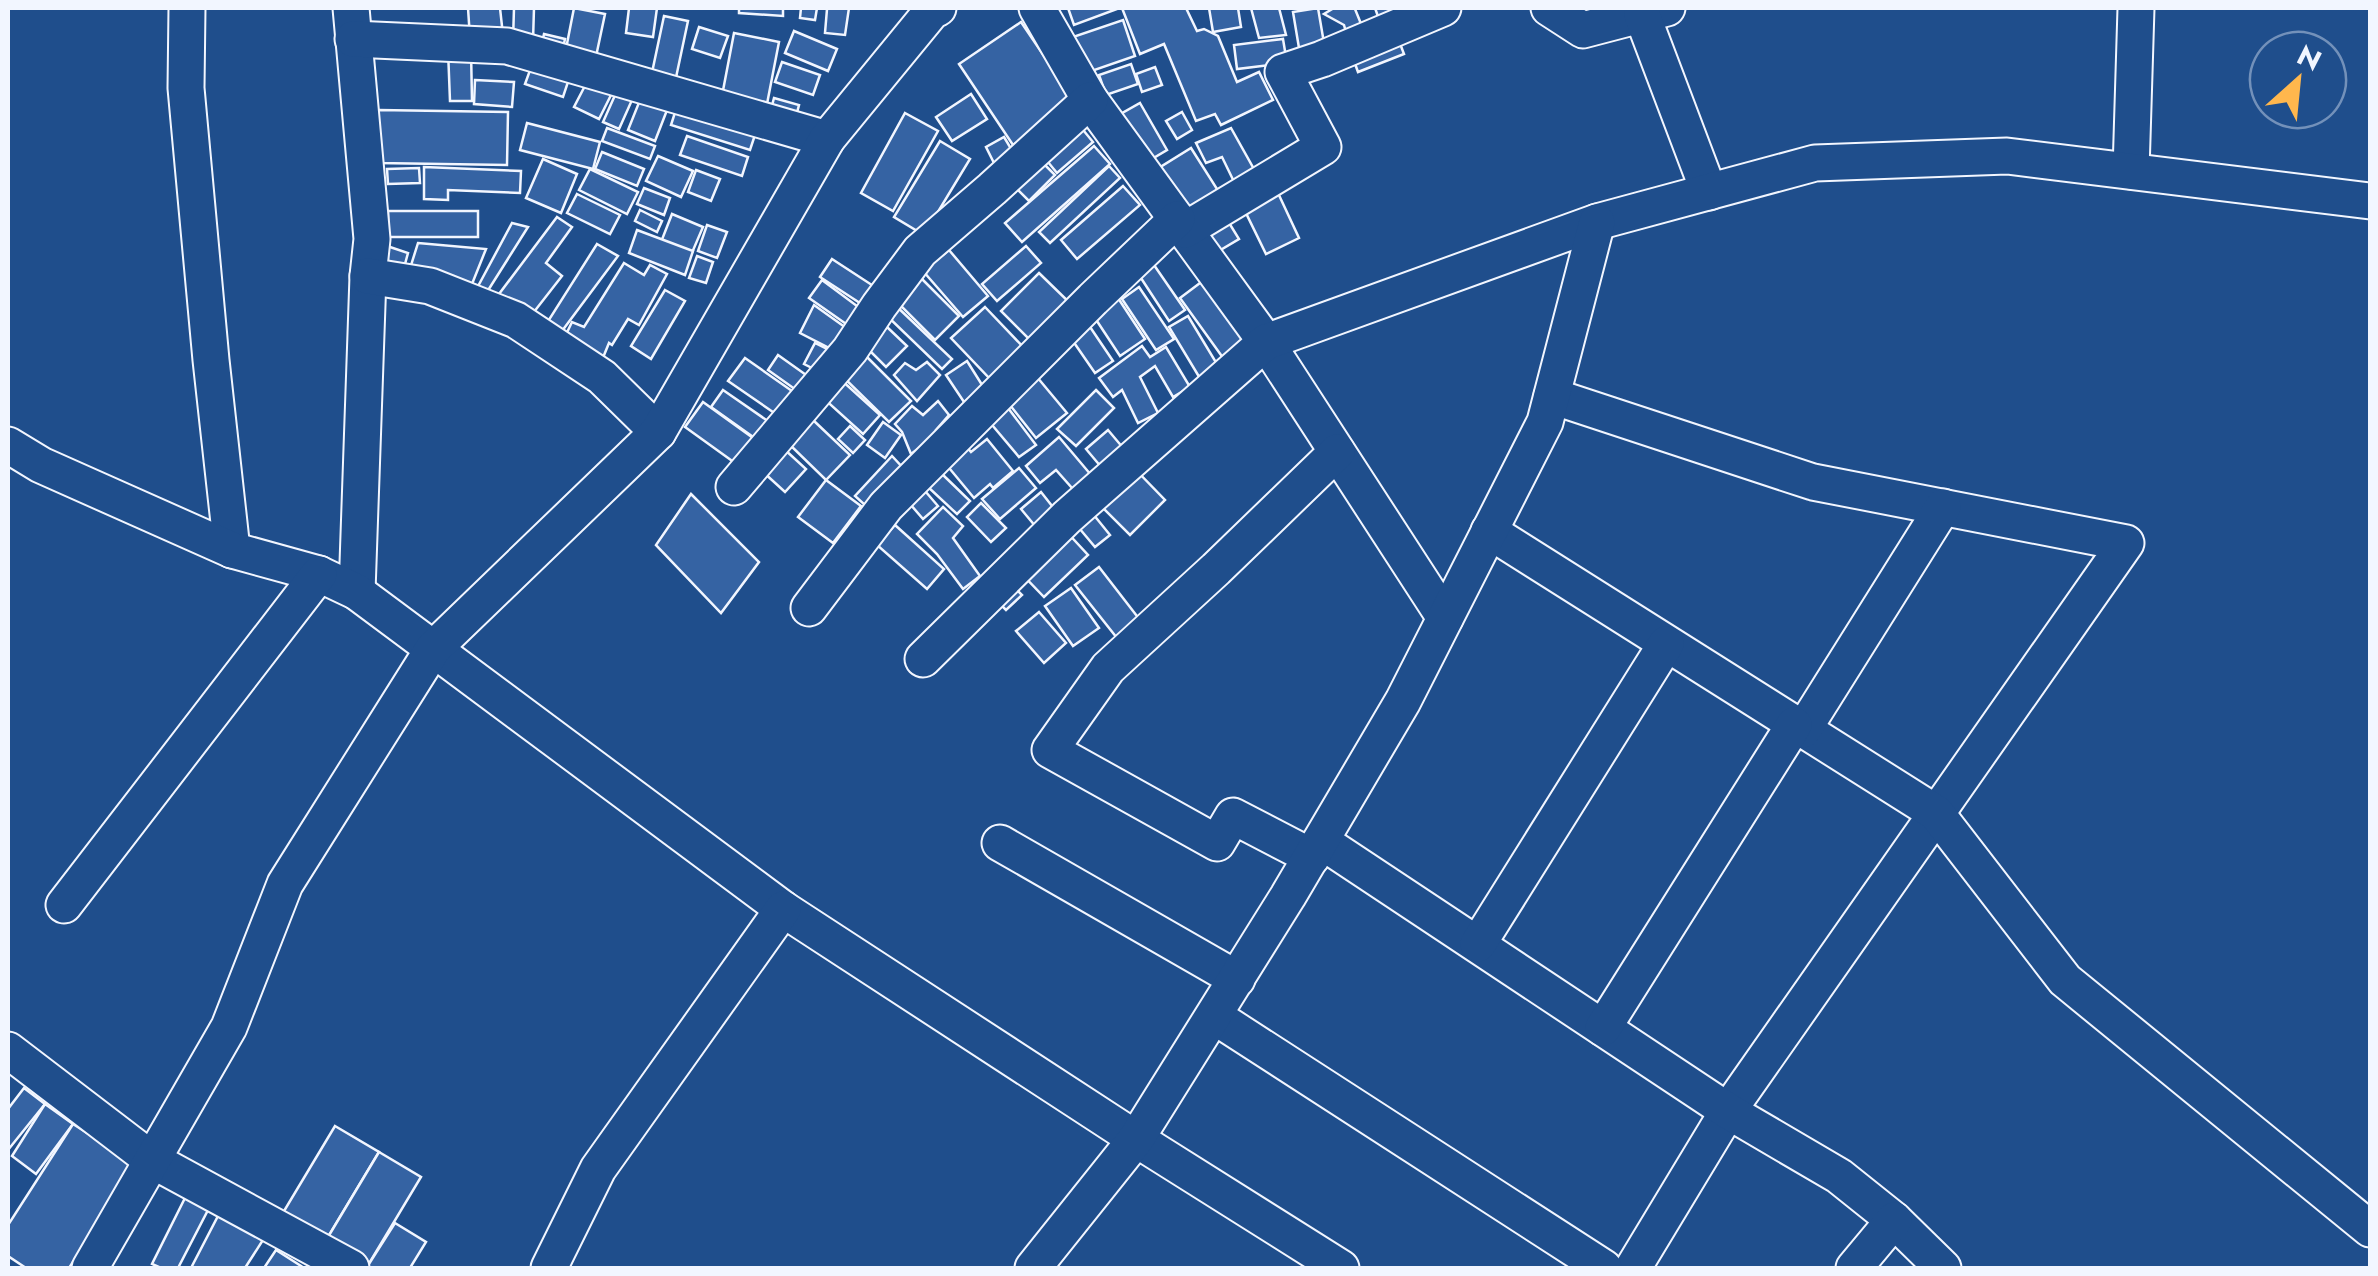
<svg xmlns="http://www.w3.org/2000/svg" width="2378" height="1276" font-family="Jost,sans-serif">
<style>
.building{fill:#3563a3;stroke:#f2f6ff;stroke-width:2.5}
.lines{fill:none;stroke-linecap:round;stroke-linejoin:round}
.street-casing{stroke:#f2f6ff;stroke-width:39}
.street{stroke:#1f4e8c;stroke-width:35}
</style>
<rect width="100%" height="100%" fill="#1f4e8c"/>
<g class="building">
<path d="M468,8H500L503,35L470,38Z"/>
<path d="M514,8H534L533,41H513Z"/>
<path d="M574,8L605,14L594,66L564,59Z"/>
<path d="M629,8H657L653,37L626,33Z"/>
<path d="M739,8H783V16L739,13Z"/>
<path d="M801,8H817L815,20L800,18Z"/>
<path d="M817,8H849L845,35L825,33L827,9Z"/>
<path d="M1068,8H1116L1117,9L1074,25Z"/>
<path d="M1122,8H1186L1197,31L1204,29L1218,36L1237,82L1259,72L1273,100L1221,125L1215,114L1196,121L1164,44L1140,54Z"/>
<path d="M1209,8H1238L1241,27L1213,32Z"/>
<path d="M1251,8H1279L1286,35L1259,38Z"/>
<path d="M1318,8L1325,49L1300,54L1293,12Z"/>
<path d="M1334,8H1358L1355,9L1366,36L1349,43L1344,25L1324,14Z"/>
<path d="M1375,8H1418L1381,25Z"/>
<path d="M664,16L688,21L674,87L650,82Z"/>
<path d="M1123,20L1135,56L1083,74L1070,38Z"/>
<path d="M1021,22L1076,103L1013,145L959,64Z"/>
<path d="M699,27L728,36L720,58L692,49Z"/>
<path d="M794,31L837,49L828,71L785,53Z"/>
<path d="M734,33L779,42L766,109L721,101Z"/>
<path d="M1396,33L1404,54L1358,72L1350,50Z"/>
<path d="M544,34L565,39L561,57L540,52Z"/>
<path d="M1283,39L1287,63L1237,69L1234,45Z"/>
<path d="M448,50H471L472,101H450Z"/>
<path d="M533,62L570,76L563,97L525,84Z"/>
<path d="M782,62L820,75L813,95L775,82Z"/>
<path d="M1131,64L1138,84L1106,95L1099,75Z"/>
<path d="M1155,67L1162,85L1142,92L1136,74Z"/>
<path d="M475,80L514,82L512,107L474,104Z"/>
<path d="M588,80L613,91L599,119L574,107Z"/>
<path d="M616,93L632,100L619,129L603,122Z"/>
<path d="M971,94L987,119L952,141L936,117Z"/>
<path d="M642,95L669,105L655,141L628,130Z"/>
<path d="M774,98L799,105L794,124L769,117Z"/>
<path d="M678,103L757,129L750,150L671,125Z"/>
<path d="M1140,103L1167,150L1145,163L1117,116Z"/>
<path d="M378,110L508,112L507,165L378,163Z"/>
<path d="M1182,112L1192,130L1177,139L1166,121Z"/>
<path d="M905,113L938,131L893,211L861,193Z"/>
<path d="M527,123L600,142L593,169L520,150Z"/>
<path d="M1079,125L1093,142L1057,173L1043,156Z"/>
<path d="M607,128L655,146L650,159L602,141Z"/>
<path d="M1231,128L1255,171L1239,192L1222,157L1206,163L1196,143Z"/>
<path d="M687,136L748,157L742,176L680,155Z"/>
<path d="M1004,137L1019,162L999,173L986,147Z"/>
<path d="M940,141L970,159L924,235L894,217Z"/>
<path d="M1094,146L1110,164L1022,242L1005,223Z"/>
<path d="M1191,148L1224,200L1187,223L1154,171Z"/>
<path d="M602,152L644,169L637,186L595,169Z"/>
<path d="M658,156L693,171L681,197L646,181Z"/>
<path d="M1038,158L1055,175L1029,201L1012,184Z"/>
<path d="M543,159L577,174L561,213L526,198Z"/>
<path d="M1109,166L1120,178L1050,243L1039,232Z"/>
<path d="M424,167L521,171L520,193L448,190V200L424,199Z"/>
<path d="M419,168L420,183L388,184L387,169Z"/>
<path d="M590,169L638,192L627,214L579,190Z"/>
<path d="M696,170L720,179L711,201L688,192Z"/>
<path d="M1123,186L1140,205L1077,259L1061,240Z"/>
<path d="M644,188L670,198L664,215L637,204Z"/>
<path d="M1278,193L1299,238L1266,254L1244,209Z"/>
<path d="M577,194L620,215L610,234L567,213Z"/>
<path d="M640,210L662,221L657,232L635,221Z"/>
<rect x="388" y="211" width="90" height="26"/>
<path d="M1223,213L1239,239L1212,255L1196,229Z"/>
<path d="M672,214L703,227L691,255L661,242Z"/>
<path d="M557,217L572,227L546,263L562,276L530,317L493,302Z"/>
<path d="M512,223L528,227L487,292L476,290Z"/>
<path d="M707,225L727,232L717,258L698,251Z"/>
<path d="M637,230L693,251L685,275L629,253Z"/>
<path d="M418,243L486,249L468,294L407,278Z"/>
<path d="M597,244L618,256L559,335L545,326Z"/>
<path d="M387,246L408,253L402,275L380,269Z"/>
<path d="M1026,246L1041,263L997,301L982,284Z"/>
<path d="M949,250L988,296L963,317L923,271Z"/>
<path d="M697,256L713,262L706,283L689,278Z"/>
<path d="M832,259L875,287L863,305L820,277Z"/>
<path d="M624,263L644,275L650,265L667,274L639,325L628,319L612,345L609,343L600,365L560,347L572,322L584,327Z"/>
<path d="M1154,265L1185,310L1169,321L1139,275Z"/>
<path d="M1039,273L1073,306L1035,345L1001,311Z"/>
<path d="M920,277L959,316L935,340L896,301Z"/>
<path d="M822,280L861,309L849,326L809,298Z"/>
<path d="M1204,280L1251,344L1226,362L1180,298Z"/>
<path d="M1139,287L1174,339L1156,350L1122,299Z"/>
<path d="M665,290L685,301L651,359L631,346Z"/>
<path d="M1116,295L1145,339L1120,356L1091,312Z"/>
<path d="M894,304L952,359L942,369L885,314Z"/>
<path d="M814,305L856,335L843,355L800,333Z"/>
<path d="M985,307L1026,350L992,381L951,338Z"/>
<path d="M1188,316L1220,369L1201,380L1169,327Z"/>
<path d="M1084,318L1113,361L1095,373L1066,331Z"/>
<path d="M887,327L907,346L886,367L866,347Z"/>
<path d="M815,343L839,355L828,376L804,364Z"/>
<path d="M1142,346L1150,357L1166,347L1190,387L1173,397L1155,366L1140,377L1158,413L1138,423L1122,390L1113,397L1099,378Z"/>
<path d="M860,350L911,401L889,422L838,372Z"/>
<path d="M778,355L816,382L806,397L768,370Z"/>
<path d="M745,358L802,398L786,421L728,381Z"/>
<path d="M967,361L984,388L964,402L946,375Z"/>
<path d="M927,362L940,375L917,401L894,375L905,363L916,370Z"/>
<path d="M1032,371L1067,413L1036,438L1002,395Z"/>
<path d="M839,378L880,415L863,434L822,397Z"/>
<path d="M723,390L775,426L763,444L711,407Z"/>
<path d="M1096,390L1114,408L1076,446L1057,429Z"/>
<path d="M938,401L949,415L936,430L938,434L911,454L902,432L895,424L912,406L923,415Z"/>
<path d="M703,402L760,443L742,468L685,427Z"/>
<path d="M1005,404L1036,445L1019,457L987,419Z"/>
<path d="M813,420L850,455L826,480L789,444Z"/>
<path d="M883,422L901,435L885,458L867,445Z"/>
<path d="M850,426L865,440L853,453L838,439Z"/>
<path d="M1108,430L1124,449L1102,468L1086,449Z"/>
<path d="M1059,437L1097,482L1080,497L1056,470L1040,483L1026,466Z"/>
<path d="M987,439L1013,471L993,488L990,484L974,498L940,457L961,440L971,452Z"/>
<path d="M783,448L806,469L785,492L762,471Z"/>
<path d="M892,456L904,469L875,514L855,496Z"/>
<path d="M1133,467L1165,500L1130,535L1097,502Z"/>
<path d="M1019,468L1036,488L1000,519L982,499Z"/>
<path d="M942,474L970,501L957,514L928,487Z"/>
<path d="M826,480L861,506L833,543L798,517Z"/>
<path d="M919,484L938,506L923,519L904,497Z"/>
<path d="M1041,492L1056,511L1036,527L1021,509Z"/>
<path d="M691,494L759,562L721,613L656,545Z"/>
<path d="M981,503L1006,528L991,542L967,517Z"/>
<path d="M943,507L963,526L953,538L980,576L963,589L937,554L917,534Z"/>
<path d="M1089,509L1110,535L1095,547L1074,522Z"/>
<path d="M895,525L944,569L927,589L877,545Z"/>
<path d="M1064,529L1088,555L1044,597L1019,571Z"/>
<path d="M1099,567L1140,620L1117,638L1075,585Z"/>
<path d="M1009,582L1022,595L1006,610L994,598Z"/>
<path d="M1071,588L1099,628L1073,646L1045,606Z"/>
<path d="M1039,612L1066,643L1044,663L1016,631Z"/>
<path d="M24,1088L45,1104L8,1150V1109Z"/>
<path d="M45,1104L73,1124L36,1174L12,1156Z"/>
<path d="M73,1124L137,1165L69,1268H26L8,1256V1225Z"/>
<path d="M335,1126L379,1152L325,1242L281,1216Z"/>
<path d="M379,1152L421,1177L367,1267L325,1242Z"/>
<path d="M185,1198L208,1210L178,1268H161L152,1264Z"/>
<path d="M218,1216L263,1240L245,1268H191Z"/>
<path d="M395,1223L426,1242L410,1268H369L367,1267Z"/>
<path d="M276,1250L301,1266L299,1268H264Z"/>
</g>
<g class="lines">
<g class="street-casing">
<g id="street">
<path d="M187,8L186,88L211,360L232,550"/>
<path d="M351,8L372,239L368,276L357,592"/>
<path d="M1037,8L1090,100L1266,342L1445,618"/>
<path d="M1549,8L1583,30L1667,8"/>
<path d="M1642,15L1709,192"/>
<path d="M353,39L507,46L827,139"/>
<path d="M2131,171L2136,8"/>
<path d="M1185,230L1323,147L1283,72L1322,59L1443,8"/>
<path d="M368,276L430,286L516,320L602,377L658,432"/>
<path d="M1552,396L1813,482L2126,543L1728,1111L1633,1268"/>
<path d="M8,445L41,465L232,550L319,574L357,592L783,909L1136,1139L1341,1268"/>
<path d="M734,487L850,350L879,306L920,251L992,189L1090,100"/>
<path d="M1489,531L1936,813L2065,980L2370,1229"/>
<path d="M809,608L886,506L1093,299L1177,219"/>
<path d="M923,659L1067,517L1266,342L1597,222L1815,163L2007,156L2370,201"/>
<path d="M1803,730L1943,507"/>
<path d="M1321,841L1728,1111L1839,1176L1894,1220L1943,1268"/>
<path d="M1000,843L1237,979"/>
<path d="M1312,857L1233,816L1217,843L1050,750L1108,668L1216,569L1337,452"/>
<path d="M64,905L319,574"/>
<path d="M1478,944L1666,644"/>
<path d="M1214,1016L1604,1268"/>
<path d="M1603,1028L1794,725"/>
<path d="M8,1050L152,1160L351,1268"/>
<path d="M90,1268L229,1027L285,884L433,649L658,432L827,139L932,11L938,8"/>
<path d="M549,1268L598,1169L783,909"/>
<path d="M1033,1268L1136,1139L1288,896L1403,701L1545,422L1597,222"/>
<path d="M1854,1268L1894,1220"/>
</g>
</g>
<use href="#street" class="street"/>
</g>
<rect width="2378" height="1276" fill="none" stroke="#f2f6ff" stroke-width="20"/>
<g transform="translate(2298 80) rotate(27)"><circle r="48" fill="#1f4e8c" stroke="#7391ba" stroke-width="2.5"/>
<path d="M0-8L18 38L0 25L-18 38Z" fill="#ffb74d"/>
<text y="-15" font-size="28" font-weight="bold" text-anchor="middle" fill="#f2f6ff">N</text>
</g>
</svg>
